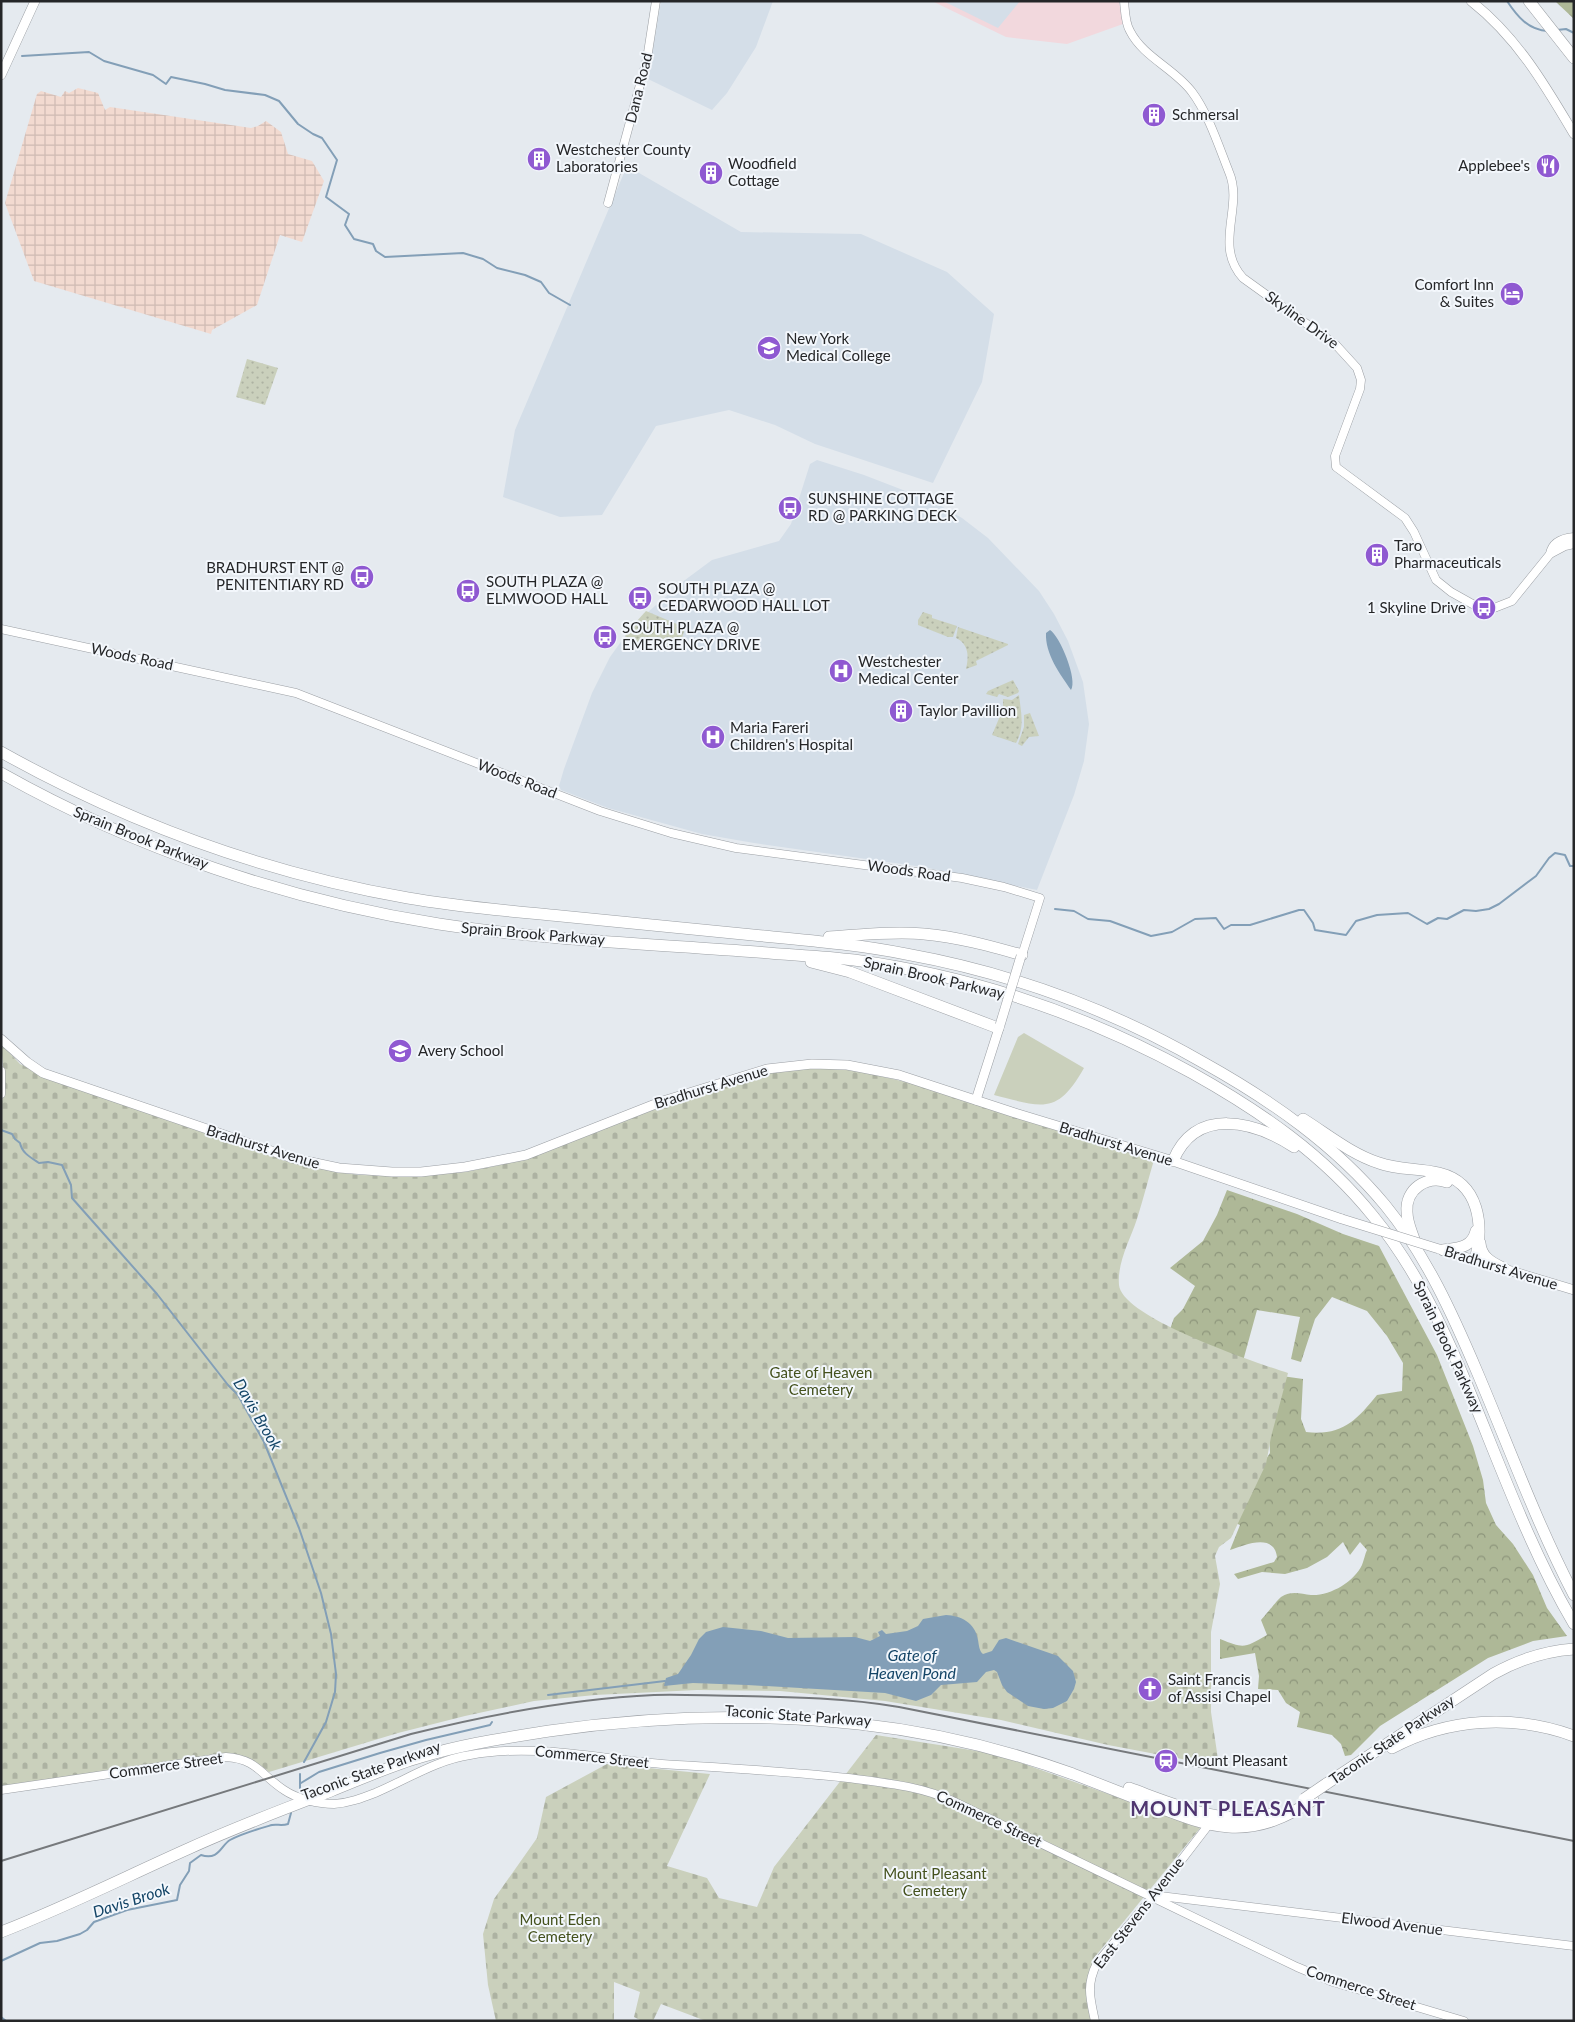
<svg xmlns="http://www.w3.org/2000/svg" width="1575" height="2022" font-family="Lato,sans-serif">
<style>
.commercial{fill:#f2d8dd}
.industrial{fill:url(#industrial-grid)}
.built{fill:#d4dee8}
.green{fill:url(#green-dots)}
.forest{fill:url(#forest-crowns)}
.cemetery{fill:url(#cemetery-stones)}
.pitch{fill:#cad0bc}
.water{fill:#839fb7}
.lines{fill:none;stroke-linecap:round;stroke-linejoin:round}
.stream{stroke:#839fb7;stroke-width:2}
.minor-casing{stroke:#9b9fa4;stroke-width:9}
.major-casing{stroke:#9b9fa4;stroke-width:10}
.highway-casing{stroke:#9b9fa4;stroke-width:12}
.minor{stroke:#fff;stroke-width:8}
.major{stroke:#fff;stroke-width:9}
.highway{stroke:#fff;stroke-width:11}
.rail{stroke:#76797c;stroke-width:2}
.major-bridge-casing{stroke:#9b9fa4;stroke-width:10;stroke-linecap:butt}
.highway-bridge-casing{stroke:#9b9fa4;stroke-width:12;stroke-linecap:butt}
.major-bridge{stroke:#fff;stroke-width:9}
.highway-bridge{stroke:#fff;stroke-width:11}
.labels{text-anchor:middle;stroke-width:4;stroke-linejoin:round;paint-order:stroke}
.street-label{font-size:15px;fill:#252628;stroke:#f3f7fc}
.poi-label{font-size:15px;fill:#252628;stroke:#f3f7fc;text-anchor:start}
.park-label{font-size:15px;fill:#44511d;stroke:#f3f7fc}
.water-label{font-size:16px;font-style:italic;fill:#134466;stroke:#f3f7fc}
.district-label{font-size:20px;font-weight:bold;letter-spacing:1px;fill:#4f3570;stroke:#f3f7fc}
</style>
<defs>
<pattern id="industrial-grid" width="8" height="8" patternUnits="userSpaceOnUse" patternTransform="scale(1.25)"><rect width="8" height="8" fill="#f2dad0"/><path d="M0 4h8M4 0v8" fill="none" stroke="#cfbbb3"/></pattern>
<pattern id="green-dots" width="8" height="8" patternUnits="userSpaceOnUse" patternTransform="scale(1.25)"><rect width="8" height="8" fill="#cad0bc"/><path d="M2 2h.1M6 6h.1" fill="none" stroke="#adb2a2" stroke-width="1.8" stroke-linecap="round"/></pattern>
<pattern id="forest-crowns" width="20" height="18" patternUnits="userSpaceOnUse" patternTransform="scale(1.25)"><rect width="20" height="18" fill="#aeb897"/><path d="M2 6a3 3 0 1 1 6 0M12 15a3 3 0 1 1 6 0" fill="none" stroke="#8d957b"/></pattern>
<pattern id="cemetery-stones" width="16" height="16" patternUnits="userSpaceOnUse" patternTransform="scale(1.25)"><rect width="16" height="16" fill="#cad0bc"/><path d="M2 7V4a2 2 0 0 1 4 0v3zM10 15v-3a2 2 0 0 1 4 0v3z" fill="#adb2a2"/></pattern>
</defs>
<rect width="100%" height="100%" fill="#e5eaef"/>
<path class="commercial" d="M932,1H1119L1123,24L1067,44L1006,37Z"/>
<path class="industrial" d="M78,88L98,93L105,110L110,107L251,128L258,126L266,121L281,132L288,154L312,161L324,181L302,242L280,235L257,305L212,330L211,334L34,281L5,203L37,94L41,91L61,97L65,91L69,93Z"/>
<g class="built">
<path d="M661,1H773L756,47L727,93L712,110L648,79Z"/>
<path d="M943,1H1020L998,28Z"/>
<path d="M627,166L741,232L861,234L947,272L994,314L982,382L933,483L815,444L775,425L729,410L656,426L602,515L560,517L503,497L515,430Z"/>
<path d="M817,460L864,475L934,502L962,518L988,538L1039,591L1054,614L1068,641L1083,682L1089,724L1084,761L1074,795L1037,890L923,867L754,843L702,834L608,808L561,790L559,786L564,769L592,693L610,657L633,625L685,580L712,560L779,541L791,524L810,464Z"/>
</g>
<g class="green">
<path d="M247,359L278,368L265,405L236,397Z"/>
<path d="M646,611L684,627V632L678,649L643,647L625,639L626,633Z"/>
<path d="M923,612L932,615V618L957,626L953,637H948L918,625V620Z"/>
<path d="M958,627L1008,644V645L976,661L977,665L966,669C969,657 969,644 956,638Z"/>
<path d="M1013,680L1019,691L1018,693L1008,697L999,694L997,697L986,694L988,691Z"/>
<path d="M1019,695C1021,713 1025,727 1016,743L992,735L1003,709V699L1012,700Z"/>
<path d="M1030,713L1039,736L1029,737L1022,746L1018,744L1024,727V715Z"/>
</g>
<g class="forest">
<path d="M1555,1H1574V19Z"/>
<path d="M1227,1190L1297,1214L1343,1234L1379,1246L1437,1355L1473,1446L1483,1480L1486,1503L1496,1525L1513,1544L1533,1575L1547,1608L1567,1636L1533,1641L1488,1658L1380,1726L1351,1755L1345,1756L1341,1744L1332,1735L1297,1727L1300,1712L1286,1703L1278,1690L1258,1689L1259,1676L1255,1653L1220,1659V1639C1245,1649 1244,1648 1267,1635L1261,1620C1266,1615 1278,1599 1281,1597C1292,1590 1301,1594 1311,1595C1330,1596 1354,1582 1362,1565C1364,1560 1365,1554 1367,1550L1360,1542L1350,1555L1343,1542L1327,1557L1307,1568L1285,1574L1262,1572L1238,1579L1234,1574L1274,1562L1277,1557C1274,1532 1244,1545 1230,1550L1240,1525L1226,1519L1270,1453L1268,1410L1275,1375L1303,1379L1301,1419L1306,1432C1342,1436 1356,1421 1377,1395L1402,1391L1403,1363L1387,1336L1367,1311L1332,1297L1315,1319L1301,1362L1291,1359L1300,1317L1257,1310L1243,1361L1169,1332L1174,1318L1183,1309L1195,1286L1170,1268L1203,1241L1217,1215Z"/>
</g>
<g class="cemetery">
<path d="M1,1044L20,1064L57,1082L293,1162L336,1172L359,1175L414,1176L465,1172L495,1166L527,1159L699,1092L770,1072L808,1068L854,1070L910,1083L1154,1160C1148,1180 1143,1200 1137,1219C1130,1240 1117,1263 1119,1285C1122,1318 1257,1363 1288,1373L1271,1437L1266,1464L1231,1538L1219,1547L1215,1556L1220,1584L1211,1632V1712L1219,1766L1108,1745L1001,1720L885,1701L780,1691L697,1690L595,1695L534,1701L465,1716L398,1733L269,1772C257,1762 246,1756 230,1754L1,1788V1106L5,1087Z"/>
<path d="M876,1735L996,1754L1201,1827L1094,1958L1086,1984L1091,2021H706L661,2004L653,2021H642L634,2017L640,1992L614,1982V2021H496L488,1985L483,1934L494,1899L537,1838L546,1797L607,1764L710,1774L667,1866L707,1878L719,1898L757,1907L774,1867Z"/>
</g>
<path class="pitch" d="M1024,1033L1084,1068C1057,1116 1042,1107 994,1095L1018,1037Z"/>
<g class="water">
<path d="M1050,630C1060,636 1078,680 1071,690C1060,674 1045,654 1046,633Z"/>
<path d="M946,1615C961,1616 975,1622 978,1640C979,1645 979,1651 983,1654L992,1651L999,1640L1006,1638L1058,1656L1073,1671L1076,1682L1074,1689L1067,1701L1053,1708L1044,1709L1028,1706L1007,1692L1002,1685L997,1672L994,1670L986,1672L977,1682L941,1685L931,1695L916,1701L885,1693L747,1685L693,1683L664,1686L666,1678L678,1674L691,1655L699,1639L706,1632L723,1627L761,1631L788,1638L855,1637L870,1641L880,1636L878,1632L882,1630L886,1634L907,1631L918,1626L923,1619Z"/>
</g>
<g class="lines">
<g class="stream">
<path d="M1507,1C1517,16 1528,30 1548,31"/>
<path d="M1557,30L1566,29L1574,33"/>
<path d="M22,56L89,52L104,61L153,75L166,84L171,77L205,84L225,90L265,95L279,101L298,124L313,134L322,138L337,160L326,197L349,214L345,225L354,239L373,244L376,251L385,257L463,253L483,259L497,268L525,275L541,282L549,293L570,305"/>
<path d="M1055,909L1074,911L1088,919L1110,921L1151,936L1172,932L1195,919L1216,918L1224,929L1231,925H1250L1299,910H1304L1313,923L1315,930L1346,935L1356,921L1377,915L1408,913L1427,924L1438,918L1447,919L1464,910L1476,911L1489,909L1499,904L1536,876L1549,858L1555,853L1565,855L1570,866H1574"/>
<path d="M1,1130L12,1134L15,1139L20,1143C22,1153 30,1157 39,1163L48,1162L62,1165L71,1185L72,1198L157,1294L228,1385L238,1395L264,1442L299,1528L321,1593L331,1634L336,1674L335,1692L326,1722L304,1762"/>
<path d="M548,1695L665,1681"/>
<path d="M300,1774V1790"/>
<path d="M301,1783L319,1772L380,1753L426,1740L490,1725L492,1722"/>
<path d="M1,1961L40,1943L57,1941L80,1934L87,1930L94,1922L127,1910L177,1900L180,1885L189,1871L190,1863L201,1855C219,1861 221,1845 230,1840C243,1833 258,1829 272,1825C277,1824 282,1826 288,1824L291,1813"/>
<path d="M1,2017L6,2021"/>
</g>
<g class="minor-casing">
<g id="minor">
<path d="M1124,1C1125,10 1125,23 1130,31C1143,57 1175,69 1192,92C1208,113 1219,147 1229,172C1244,207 1213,245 1243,278L1336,345L1357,368L1361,380L1360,389L1335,456L1336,467L1405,518L1414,532L1436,580L1451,592L1476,606L1494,608L1512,601L1550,554C1552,542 1563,538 1574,537"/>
<path d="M608,203L647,59L656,1"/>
<path d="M1550,554L1565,546L1574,544"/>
<path d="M1,629L296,693L600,811L671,833L736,848L962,878L1004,887L1040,898L1022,955"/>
<path d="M1,1071V1094"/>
<path d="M1,1790L226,1757C257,1759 261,1775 284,1790C297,1799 319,1804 334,1804C349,1803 362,1798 375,1793C406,1780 436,1760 470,1755C535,1743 598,1759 662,1764C724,1768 786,1771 848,1778C885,1783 921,1786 955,1802L1297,1967L1333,1982L1464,2021"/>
<path d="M1152,1898L1160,1896L1574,1946"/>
<path d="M1095,2021C1090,1998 1086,1985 1097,1963L1157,1892L1210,1823"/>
</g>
</g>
<g class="major-casing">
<g id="major">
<path d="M1471,1C1517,37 1545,85 1574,134"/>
<path d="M1,75L35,1"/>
<path d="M1,1039L27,1062L43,1073L292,1158L339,1168L392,1172H421L465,1167L526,1155L663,1101L767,1069L812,1064L847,1065L899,1075L1015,1113L1170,1160L1342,1219"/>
<path d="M976,1100L1000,1025"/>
<path d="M1445,1251L1574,1290"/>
</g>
</g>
<g class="highway-casing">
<g id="highway">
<path d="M1529,1L1574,58"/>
<path d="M1,752C128,823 265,873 408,898C459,907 510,911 561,916C625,922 689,929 753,935C805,940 856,944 906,954C1011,973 1112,1010 1204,1063C1272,1101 1335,1145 1385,1205C1426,1255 1453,1315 1478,1374C1509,1447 1537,1524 1574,1595"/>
<path d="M1,773C136,849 286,900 439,924C544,940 651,944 757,952C790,955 822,956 854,960C973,976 1087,1015 1192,1073C1260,1111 1324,1155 1373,1216C1415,1267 1442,1325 1467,1385C1500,1465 1530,1549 1574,1624"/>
<path d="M829,937C860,935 893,931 924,934C958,937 990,946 1022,955"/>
<path d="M811,962L850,972L998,1028"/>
<path d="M1303,1119C1327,1134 1351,1154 1379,1163C1398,1170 1419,1168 1439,1173C1480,1183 1484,1226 1475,1260"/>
<path d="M1173,1161C1196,1106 1254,1121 1294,1147"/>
<path d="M1414,1239C1411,1230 1407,1222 1407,1212C1405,1189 1427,1175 1447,1182"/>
<path d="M1480,1243C1481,1258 1493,1263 1505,1269"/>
<path d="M1443,1250C1458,1248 1472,1248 1476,1231"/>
<path d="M1392,1748C1448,1718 1514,1714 1574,1736"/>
<path d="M1326,1784L1493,1674C1518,1660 1545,1651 1574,1649"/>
<path d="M1129,1788C1176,1805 1225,1828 1275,1813"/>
<path d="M1,1932C66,1907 127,1876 190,1848C236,1827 284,1809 331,1791C361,1779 390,1766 421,1757C463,1744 506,1738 549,1731C653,1716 755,1713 859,1724C932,1732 1004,1749 1073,1774C1099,1784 1125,1794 1150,1804C1176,1814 1202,1825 1229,1827C1261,1829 1287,1817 1313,1800"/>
</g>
</g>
<use href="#minor" class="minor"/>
<use href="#major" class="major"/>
<use href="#highway" class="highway"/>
<path class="rail" d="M1,1861L411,1734C491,1714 571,1699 654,1695C682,1694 712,1696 741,1696C794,1697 847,1698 899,1707L1574,1841"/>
<g class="major-bridge-casing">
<g id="major-bridge">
<path d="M1000,1025L1021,956"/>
<path d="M1342,1219L1439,1249"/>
</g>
</g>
<g class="highway-bridge-casing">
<path id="highway-bridge" d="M1304,1799L1326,1784"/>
</g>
<use href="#major-bridge" class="major-bridge"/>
<use href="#highway-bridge" class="highway-bridge"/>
</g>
<defs>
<g id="building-disc" transform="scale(1.25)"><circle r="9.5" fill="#8f59d1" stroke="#f3f7fc"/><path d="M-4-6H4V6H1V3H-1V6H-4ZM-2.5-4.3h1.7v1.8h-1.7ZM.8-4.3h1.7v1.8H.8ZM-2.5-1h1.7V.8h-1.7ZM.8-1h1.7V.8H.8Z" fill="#fff"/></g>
<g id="restaurant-disc" transform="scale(1.25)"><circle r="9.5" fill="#8f59d1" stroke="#f3f7fc"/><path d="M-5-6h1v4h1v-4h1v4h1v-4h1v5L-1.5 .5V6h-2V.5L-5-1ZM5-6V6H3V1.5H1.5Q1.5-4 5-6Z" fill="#fff"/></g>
<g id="hotel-disc" transform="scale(1.25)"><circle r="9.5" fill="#8f59d1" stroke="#f3f7fc"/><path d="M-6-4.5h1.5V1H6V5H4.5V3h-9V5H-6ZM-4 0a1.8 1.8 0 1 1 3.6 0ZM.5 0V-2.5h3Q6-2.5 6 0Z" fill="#fff"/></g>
<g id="university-disc" transform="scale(1.25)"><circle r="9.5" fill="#8f59d1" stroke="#f3f7fc"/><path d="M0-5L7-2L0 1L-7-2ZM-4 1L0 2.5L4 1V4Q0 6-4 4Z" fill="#fff"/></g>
<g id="bus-disc" transform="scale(1.25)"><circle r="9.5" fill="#8f59d1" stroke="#f3f7fc"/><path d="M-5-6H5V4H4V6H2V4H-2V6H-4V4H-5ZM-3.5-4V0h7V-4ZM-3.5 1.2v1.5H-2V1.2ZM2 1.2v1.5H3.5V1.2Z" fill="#fff"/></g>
<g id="hospital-disc" transform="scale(1.25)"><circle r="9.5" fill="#8f59d1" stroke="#f3f7fc"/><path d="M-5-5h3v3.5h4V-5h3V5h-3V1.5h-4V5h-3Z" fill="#fff"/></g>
<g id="school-disc" transform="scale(1.25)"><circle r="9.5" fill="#8f59d1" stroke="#f3f7fc"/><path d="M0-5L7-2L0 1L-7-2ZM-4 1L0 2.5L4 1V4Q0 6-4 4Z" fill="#fff"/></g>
<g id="church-disc" transform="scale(1.25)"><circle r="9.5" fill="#8f59d1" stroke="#f3f7fc"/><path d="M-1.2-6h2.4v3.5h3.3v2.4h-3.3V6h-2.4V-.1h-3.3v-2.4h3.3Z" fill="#fff"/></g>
<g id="station-disc" transform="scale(1.25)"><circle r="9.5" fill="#8f59d1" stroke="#f3f7fc"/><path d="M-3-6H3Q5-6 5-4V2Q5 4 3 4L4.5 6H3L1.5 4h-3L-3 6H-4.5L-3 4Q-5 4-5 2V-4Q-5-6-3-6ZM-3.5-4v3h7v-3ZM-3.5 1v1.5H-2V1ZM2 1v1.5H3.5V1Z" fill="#fff"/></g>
</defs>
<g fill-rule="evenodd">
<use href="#building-disc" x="1154" y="115"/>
<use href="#building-disc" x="539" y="159"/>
<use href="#restaurant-disc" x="1548" y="166"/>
<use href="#building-disc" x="711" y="173"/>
<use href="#hotel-disc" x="1512" y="294"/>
<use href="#university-disc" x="769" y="348"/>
<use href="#bus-disc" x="790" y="508"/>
<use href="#building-disc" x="1377" y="555"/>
<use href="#bus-disc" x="362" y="577"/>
<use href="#bus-disc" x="468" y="591"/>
<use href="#bus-disc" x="640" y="598"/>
<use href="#bus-disc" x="1484" y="608"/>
<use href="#bus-disc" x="605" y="637"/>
<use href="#hospital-disc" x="841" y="671"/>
<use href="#building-disc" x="901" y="711"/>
<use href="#hospital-disc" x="713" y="737"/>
<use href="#school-disc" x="400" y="1051"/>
<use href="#church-disc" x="1150" y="1689"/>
<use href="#station-disc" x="1166" y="1761"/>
</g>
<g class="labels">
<g class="street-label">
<text transform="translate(639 88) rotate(-76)" y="5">Dana Road</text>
<text transform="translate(1302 320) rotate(36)" y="5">Skyline Drive</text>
<text transform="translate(132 657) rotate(12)" y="5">Woods Road</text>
<text transform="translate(517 779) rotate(21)" y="5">Woods Road</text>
<text transform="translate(141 838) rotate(22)" y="5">Sprain Brook Parkway</text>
<text transform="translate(909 871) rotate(8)" y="5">Woods Road</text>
<text transform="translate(533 934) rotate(5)" y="5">Sprain Brook Parkway</text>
<text transform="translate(934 978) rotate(13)" y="5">Sprain Brook Parkway</text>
<text transform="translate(711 1087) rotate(-17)" y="5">Bradhurst Avenue</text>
<text transform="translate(1116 1144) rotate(17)" y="5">Bradhurst Avenue</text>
<text transform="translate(263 1147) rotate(17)" y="5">Bradhurst Avenue</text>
<text transform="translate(1501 1268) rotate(17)" y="5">Bradhurst Avenue</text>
<text transform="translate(1448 1347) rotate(65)" y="5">Sprain Brook Parkway</text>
<text transform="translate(798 1716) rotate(4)" y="5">Taconic State Parkway</text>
<text transform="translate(1392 1740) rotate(-34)" y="5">Taconic State Parkway</text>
<text transform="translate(592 1757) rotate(6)" y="5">Commerce Street</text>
<text transform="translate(166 1766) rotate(-8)" y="5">Commerce Street</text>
<text transform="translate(371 1771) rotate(-20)" y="5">Taconic State Parkway</text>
<text transform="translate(989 1819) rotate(25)" y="5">Commerce Street</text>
<text transform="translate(1139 1913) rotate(-52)" y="5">East Stevens Avenue</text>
<text transform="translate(1392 1924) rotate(7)" y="5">Elwood Avenue</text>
<text transform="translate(1361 1988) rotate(18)" y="5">Commerce Street</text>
</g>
<g class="poi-label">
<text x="1172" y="120">Schmersal</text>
<text x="556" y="155">Westchester County<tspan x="556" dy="17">Laboratories</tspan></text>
<text x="728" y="169">Woodfield<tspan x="728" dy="17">Cottage</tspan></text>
<text x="1530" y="171" text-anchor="end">Applebee's</text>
<text x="1494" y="290" text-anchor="end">Comfort Inn<tspan x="1494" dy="17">&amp; Suites</tspan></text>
<text x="786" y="344">New York<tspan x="786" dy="17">Medical College</tspan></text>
<text x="808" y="504">SUNSHINE COTTAGE<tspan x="808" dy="17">RD @ PARKING DECK</tspan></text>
<text x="1394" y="551">Taro<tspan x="1394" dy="17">Pharmaceuticals</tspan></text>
<text x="344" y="573" text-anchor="end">BRADHURST ENT @<tspan x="344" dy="17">PENITENTIARY RD</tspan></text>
<text x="486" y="587">SOUTH PLAZA @<tspan x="486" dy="17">ELMWOOD HALL</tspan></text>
<text x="658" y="594">SOUTH PLAZA @<tspan x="658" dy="17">CEDARWOOD HALL LOT</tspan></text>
<text x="1466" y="613" text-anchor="end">1 Skyline Drive</text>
<text x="622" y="633">SOUTH PLAZA @<tspan x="622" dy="17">EMERGENCY DRIVE</tspan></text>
<text x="858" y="667">Westchester<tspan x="858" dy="17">Medical Center</tspan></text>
<text x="918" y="716">Taylor Pavillion</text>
<text x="730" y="733">Maria Fareri<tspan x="730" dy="17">Children's Hospital</tspan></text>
<text x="418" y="1056">Avery School</text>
<text x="1168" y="1685">Saint Francis<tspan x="1168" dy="17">of Assisi Chapel</tspan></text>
<text x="1184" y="1766">Mount Pleasant</text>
</g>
<g class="park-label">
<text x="821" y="1378">Gate of Heaven<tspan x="821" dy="17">Cemetery</tspan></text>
<text x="935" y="1879">Mount Pleasant<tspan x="935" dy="17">Cemetery</tspan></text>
<text x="560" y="1925">Mount Eden<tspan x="560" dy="17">Cemetery</tspan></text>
</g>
<g class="water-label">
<text transform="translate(258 1414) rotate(60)" y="6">Davis Brook</text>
<text x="912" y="1661">Gate of<tspan x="912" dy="18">Heaven Pond</tspan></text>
<text transform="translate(131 1900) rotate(-18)" y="6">Davis Brook</text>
</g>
<g class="district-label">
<text x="1228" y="1816">MOUNT PLEASANT</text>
</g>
</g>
<rect width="1575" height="2022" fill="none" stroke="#252628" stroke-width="5"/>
</svg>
